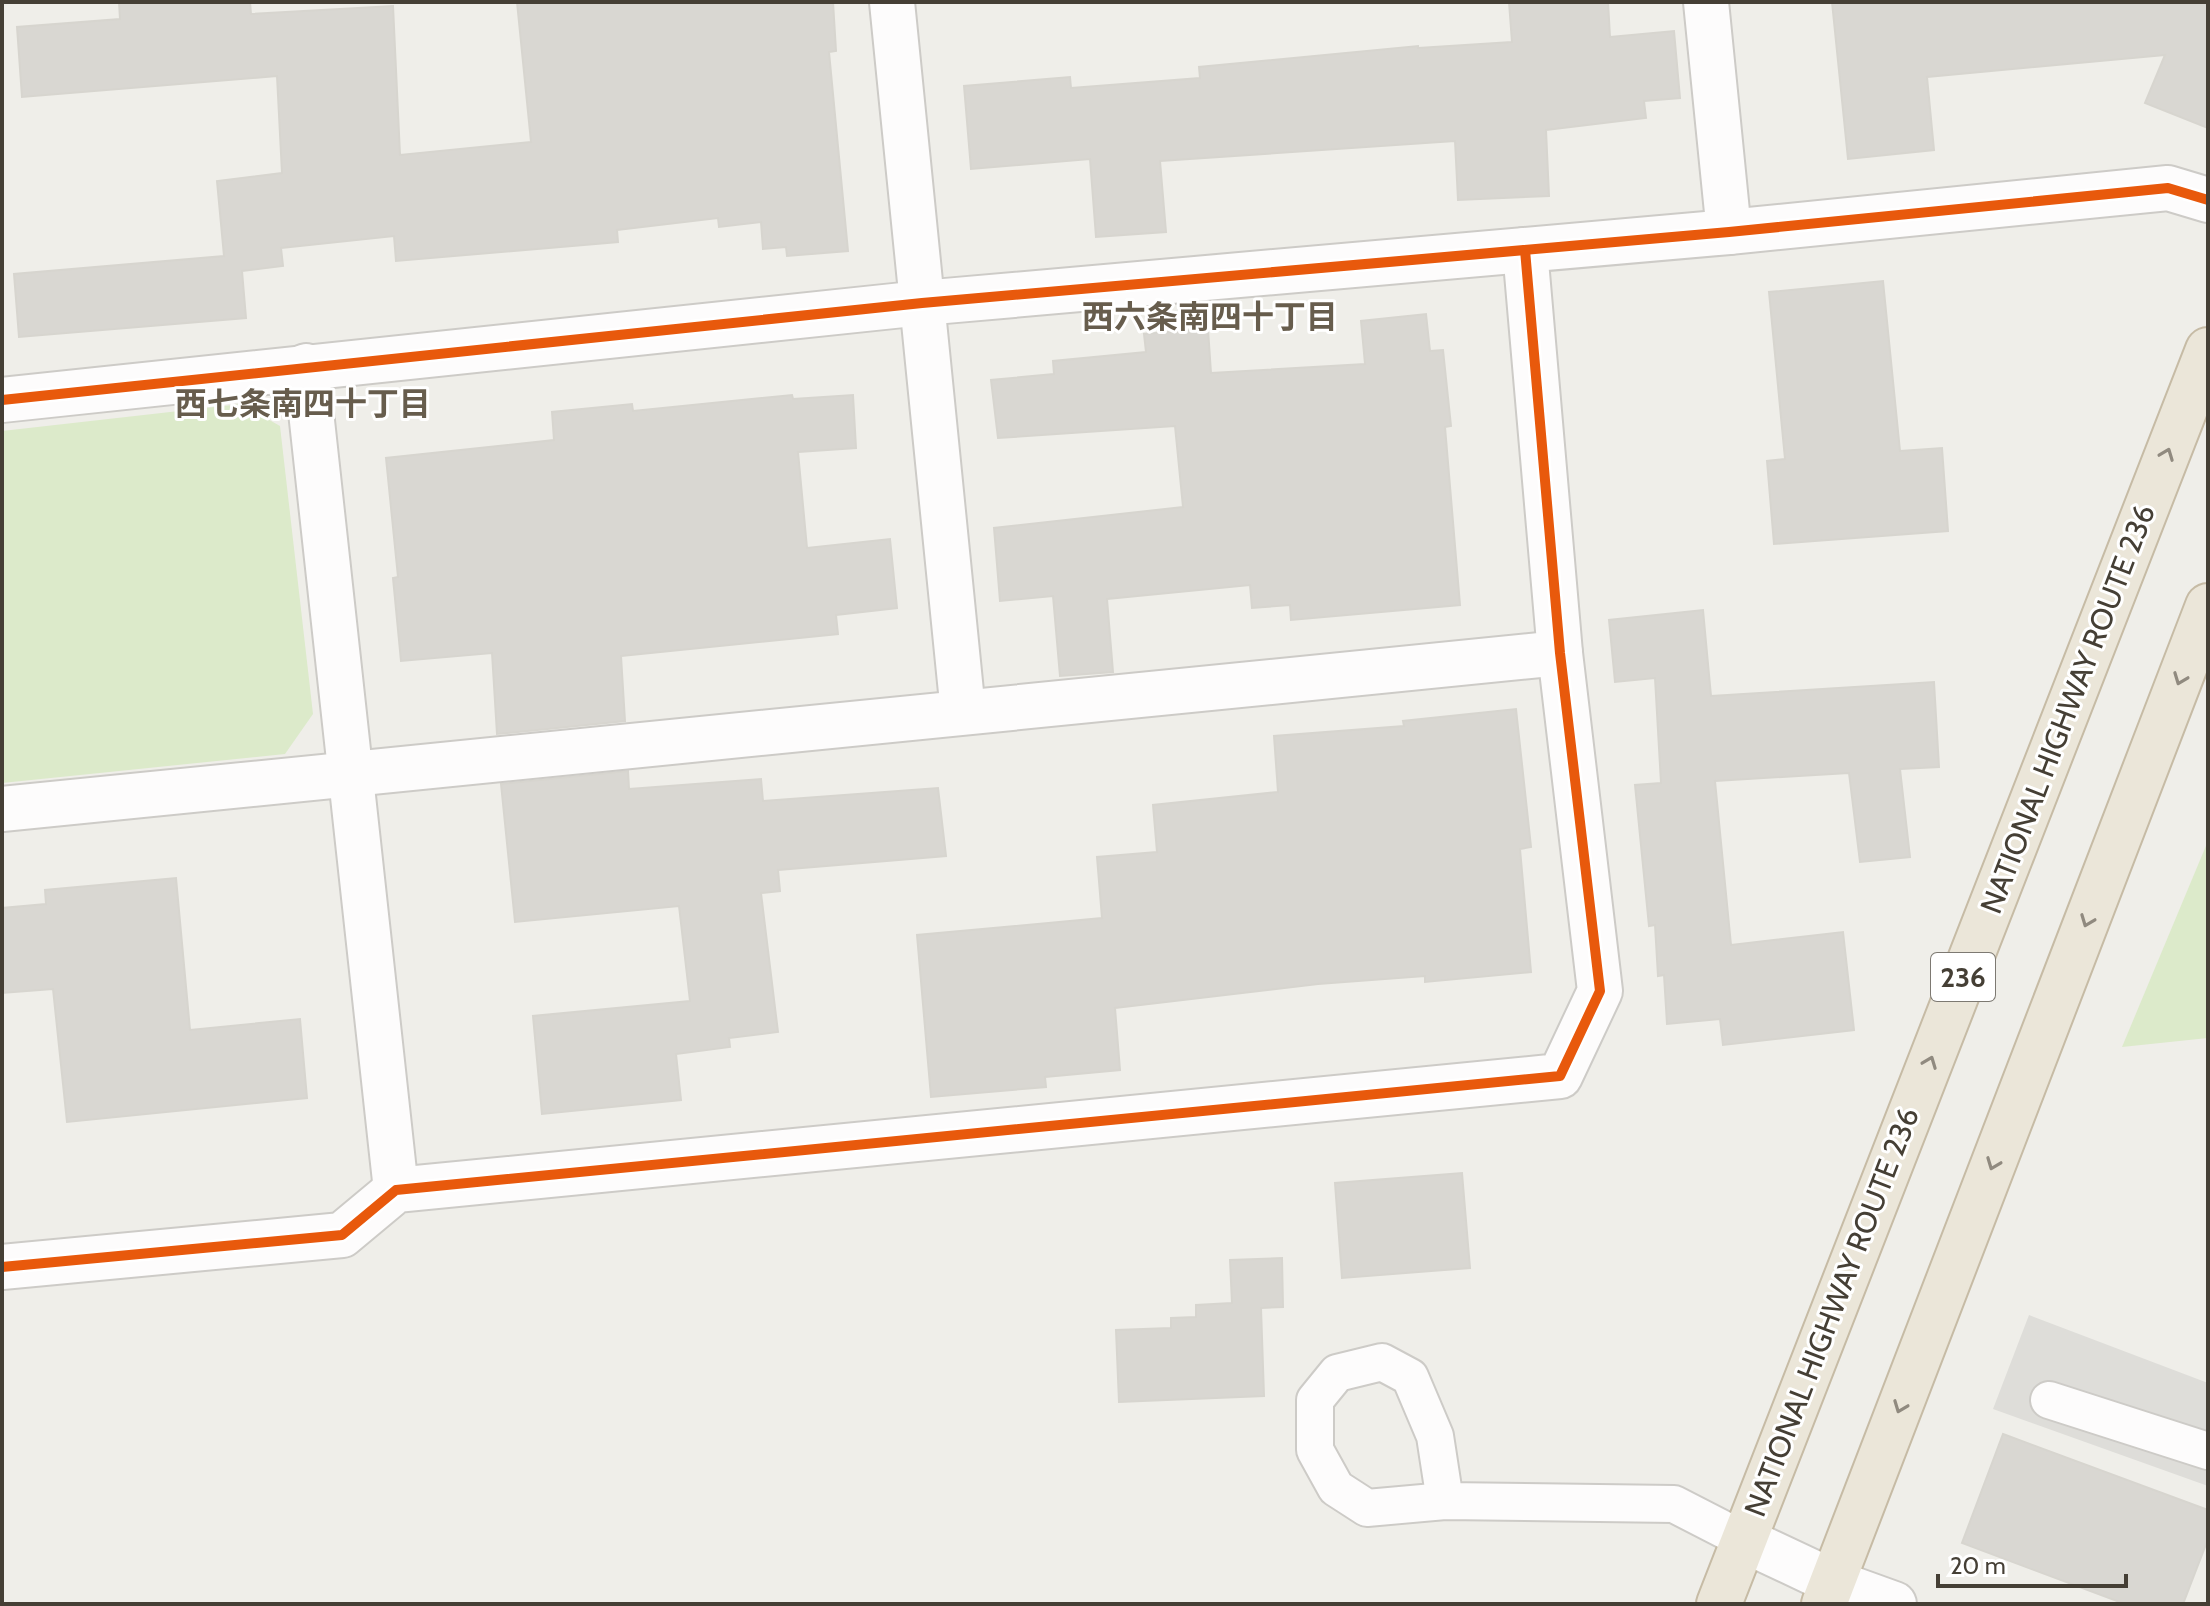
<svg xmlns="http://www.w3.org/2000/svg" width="2210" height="1606" font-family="Cabin,'Noto Sans JP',sans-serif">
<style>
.green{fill:#dceaca}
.parking{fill:#deddd9}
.building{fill:#d9d7d2;stroke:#d7d5cf;stroke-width:2}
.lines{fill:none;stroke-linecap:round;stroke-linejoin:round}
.lane-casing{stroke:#cdcbc7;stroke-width:40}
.street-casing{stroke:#cdcbc7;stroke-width:48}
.highway-casing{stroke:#c6bba5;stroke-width:48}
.lane{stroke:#fdfcfc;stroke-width:36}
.street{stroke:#fdfcfc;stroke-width:44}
.highway{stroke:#ebe6d9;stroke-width:44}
.cycleway-casing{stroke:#fff;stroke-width:15}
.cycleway{stroke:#e8590c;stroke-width:10}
.oneway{stroke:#908a7f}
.labels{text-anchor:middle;stroke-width:6;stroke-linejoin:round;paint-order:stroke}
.shield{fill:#fff;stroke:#7d7972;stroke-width:2}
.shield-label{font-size:28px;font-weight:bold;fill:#453f35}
.street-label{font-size:30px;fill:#453f35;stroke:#fff}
.neighbourhood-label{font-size:32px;font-weight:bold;fill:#675d4d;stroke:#fff}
</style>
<rect width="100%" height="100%" fill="#efeee9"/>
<g class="green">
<path d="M241,404L280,426L313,714L285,754L2,783V431Z"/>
<path d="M2208,841V1038L2122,1047Z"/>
</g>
<path class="parking" d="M2029,1315L2208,1383V1486L1993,1409Z"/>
<g class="building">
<path d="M119,2H250L251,14L393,6L400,155L531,142L517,2H833L836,51L829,52L848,251L787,256L786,247L763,249L761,222L719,227L718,218L617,230L618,242L396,261L394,236L281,248L283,266L242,271L246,318L19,337L14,274L224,256L217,181L282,173L277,76L22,97L17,27L120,19Z"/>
<path d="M1509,2H1608L1610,37L1674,31L1680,98L1644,101L1646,118L1546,130L1549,196L1458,200L1455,141L1160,161L1166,232L1096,237L1090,159L971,169L964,86L1070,77L1071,88L1200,78L1199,67L1418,46V48L1512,42Z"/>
<path d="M1832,2H2208V128L2145,103L2165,55L1927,77L1934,150L1848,159Z"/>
<path d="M1883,281L1900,451L1942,448L1948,531L1774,544L1767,461L1785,459L1769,292Z"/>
<path d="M1426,314L1430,351L1443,350L1451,426L1445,427L1460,605L1291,620L1290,605L1252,608L1250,585L1107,599L1113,672L1060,676L1053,596L1000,601L994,528L1183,507L1175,426L998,438L991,380L1054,374L1053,361L1146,352L1144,334L1208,329L1211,373L1365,364L1361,321Z"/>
<path d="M792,395L793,399L853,395L856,448L798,452L807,548L890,539L897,608L836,615L838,634L621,656L625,721L497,734L492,653L401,661L393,578L398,577L386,458L554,440L552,412L632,404L633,411Z"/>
<path d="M1703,610L1711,696L1934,682L1939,767L1900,769L1910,857L1860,862L1849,773L1715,781L1731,945L1843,932L1854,1030L1723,1045L1720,1019L1667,1024L1664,975L1658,976L1655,925L1649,926L1635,785L1661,783L1655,678L1615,682L1609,620Z"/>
<path d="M1516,709L1531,847L1520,849L1531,972L1425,982V976L1318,984L1115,1008L1120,1070L1045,1077L1046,1087L931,1097L917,935L1102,918L1097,857L1157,852L1153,805L1278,792L1274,736L1404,726L1403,721Z"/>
<path d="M628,771L629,789L761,779L763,801L938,788L946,856L778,870L780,891L761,893L778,1032L729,1038L730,1047L676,1054L681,1100L542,1114L533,1016L690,1001L679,906L515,922L501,784Z"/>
<path d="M176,878L190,1030L300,1019L307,1098L67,1122L53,989L2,993V908L46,904L45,890Z"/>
<path d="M1462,1173L1470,1268L1342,1278L1335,1183Z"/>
<path d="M1282,1258L1283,1307L1261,1308L1264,1396L1119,1402L1116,1330L1171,1328V1318L1196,1317V1305L1232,1303L1230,1260Z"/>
<path d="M2003,1434L2208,1510V1539L2183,1604H2125L1962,1543Z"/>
</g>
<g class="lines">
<g class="lane-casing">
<g id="lane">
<path d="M2049,1400L2208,1451"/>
<path d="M1445,1501L1435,1436L1410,1377L1382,1362L1337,1373L1315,1400V1450L1336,1488L1367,1508L1445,1501L1674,1504L1744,1540"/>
</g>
</g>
<g class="street-casing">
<g id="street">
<path d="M892,2L963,712"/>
<path d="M1706,2L1729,232"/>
<path d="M306,366L396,1190"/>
<path d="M2,400L922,303L1729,232L2168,188L2208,200"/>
<path d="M2,809L1560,653"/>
<path d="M2,1267L342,1235L396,1190L1560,1076L1600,991L1560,653L1525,250"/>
<path d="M1744,1540L1833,1582L1894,1604"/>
</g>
</g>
<g class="highway-casing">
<g id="highway">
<path d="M1719,1604L2208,350"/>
<path d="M1824,1604L2208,606"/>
</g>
</g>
<use href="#lane" class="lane"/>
<use href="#street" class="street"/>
<use href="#highway" class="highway"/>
<g class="cycleway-casing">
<g id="cycleway">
<path d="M2,400L922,303L1729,232L2168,188L2208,200"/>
<path d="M2,1267L342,1235L396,1190L1560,1076L1600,991L1560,653L1525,250"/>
</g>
</g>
<use href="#cycleway" class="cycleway"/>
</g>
<defs><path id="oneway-chevron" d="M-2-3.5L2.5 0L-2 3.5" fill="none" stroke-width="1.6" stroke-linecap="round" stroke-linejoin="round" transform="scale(2)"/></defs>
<g class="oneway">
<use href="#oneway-chevron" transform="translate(2167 454) rotate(-69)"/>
<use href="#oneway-chevron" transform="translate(2180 679) rotate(111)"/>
<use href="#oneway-chevron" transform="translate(2087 921) rotate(111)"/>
<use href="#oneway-chevron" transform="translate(1930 1062) rotate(-69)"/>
<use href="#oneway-chevron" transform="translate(1993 1164) rotate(111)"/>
<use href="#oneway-chevron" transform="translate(1900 1407) rotate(111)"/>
</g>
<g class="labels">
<rect class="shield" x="1931" y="953" width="64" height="48" rx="6"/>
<g class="shield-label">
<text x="1963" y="987">236</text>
</g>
<g class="street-label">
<text transform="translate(2068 709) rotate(-69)" y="10">NATIONAL HIGHWAY ROUTE 236</text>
<text transform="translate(1832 1312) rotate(-69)" y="10">NATIONAL HIGHWAY ROUTE 236</text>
</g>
<g class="neighbourhood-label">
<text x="1210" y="328">西六条南四十丁目</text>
<text x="303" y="415">西七条南四十丁目</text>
</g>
</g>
<rect width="2210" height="1606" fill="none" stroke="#453f35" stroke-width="8"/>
<path d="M1938 1574v12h188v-12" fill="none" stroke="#453f35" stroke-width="4"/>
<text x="1950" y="1574" font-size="24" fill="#453f35" stroke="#ffffff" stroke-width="6" paint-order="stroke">20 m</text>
</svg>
